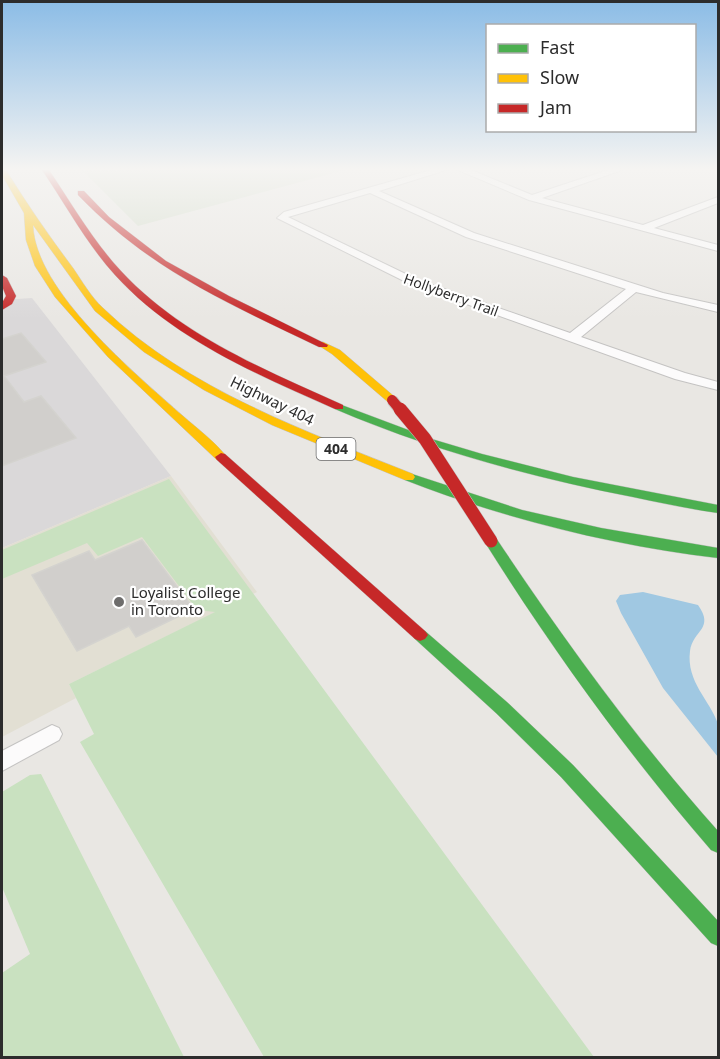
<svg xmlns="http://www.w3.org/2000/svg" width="720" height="1059" font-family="'Noto Sans',sans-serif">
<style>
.industrial{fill:#dad8d9}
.education{fill:#e2dfd3}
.green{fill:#c9e1c0}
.cemetery{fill:#d4ddcc}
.water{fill:#a0c8e2}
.building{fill:#d1cfcc;stroke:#d4d3cf;stroke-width:1.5}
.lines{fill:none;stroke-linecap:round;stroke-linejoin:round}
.street-casing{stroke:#c4c3c2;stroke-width:2}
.fast-casing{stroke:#c4c3c2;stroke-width:1}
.slow-casing{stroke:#c4c3c2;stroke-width:1}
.jam-casing{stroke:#c4c3c2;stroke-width:1}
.street{fill:#fcfbfb;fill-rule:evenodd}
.fast{fill:#4caf50;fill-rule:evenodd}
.slow{fill:#ffc107;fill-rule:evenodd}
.jam{fill:#c62828;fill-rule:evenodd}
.jam-bridge-far1-casing{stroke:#c5c4c2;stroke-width:12;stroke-linecap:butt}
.jam-bridge-casing{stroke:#c5c4c2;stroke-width:14;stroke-linecap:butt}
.jam-bridge-far1{stroke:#c62828;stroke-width:10}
.jam-bridge{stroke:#c62828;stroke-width:13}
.poi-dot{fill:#6e6d6c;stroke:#fff;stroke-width:2}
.labels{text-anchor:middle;stroke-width:4.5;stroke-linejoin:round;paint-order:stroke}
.far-street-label{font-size:14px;fill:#2c2c2c;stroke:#fff}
.shield{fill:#fff;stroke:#6b6b6b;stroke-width:1.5}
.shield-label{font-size:14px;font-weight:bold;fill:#2c2c2c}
.street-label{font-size:15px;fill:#2c2c2c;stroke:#fff}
.poi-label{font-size:15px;fill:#2c2c2c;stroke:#fff;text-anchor:start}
</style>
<rect width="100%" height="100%" fill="#e9e7e3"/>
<path class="industrial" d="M32,298L171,476L2,548V300Z"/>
<path class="education" d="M171,476L257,592L69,684L76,698L2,737V548Z"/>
<g class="green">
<path d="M169,479L594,1057H264L80,742L94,734L69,684L215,612L197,610L142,537L98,556L87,543L2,579V550Z"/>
<path d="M41,774L184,1057H2V973L30,954L2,887V792L30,775Z"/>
</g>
<path class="cemetery" d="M345,170L138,226L83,171Z"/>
<path class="water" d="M643,592L698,605C715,629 693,630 690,651C686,682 710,700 718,724C720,733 719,747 718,757L663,688L621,613L616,601L620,595Z"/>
<g class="building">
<path d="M21,333L46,362L4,376L24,402L41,396L76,438L2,466V339Z"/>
<path d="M142,540L194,609L136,637L129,626L77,651L32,575L89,551L95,560Z"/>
</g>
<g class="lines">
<g class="street-casing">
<g id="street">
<path d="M431,170H446L379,191L474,233L663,293L718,305V312L636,292L581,337L685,373L718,382V390L675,379L408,283L277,218L284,212ZM370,193L466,237L626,289L570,333L416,279L288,217Z"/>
<path d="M458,170H471L532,195L608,170H622L542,198L643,225L718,197V203L654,228L718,245V251L529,200Z"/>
<path d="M52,725L59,728L62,734L59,740L2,771V751Z"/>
</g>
</g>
<g class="fast-casing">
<g id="fast">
<path d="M339,404L435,440L482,454L573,477L718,505V513C690,509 661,503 633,497C531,477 431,450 335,409V405Z"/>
<path d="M409,473L522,510L601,528L718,548V558C614,546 502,518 405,480L403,477L405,474Z"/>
<path d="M491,536L496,538C564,640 636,739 718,831V853L711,850C628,754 554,652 486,544L484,541Z"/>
<path d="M420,629L425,631L508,703L573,765L718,921V946L711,943L561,777L496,713L415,639L412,635L415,631Z"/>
</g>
</g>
<g class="slow-casing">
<g id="slow">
<path d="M2,170H6C27,204 49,236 73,268C82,281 91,297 103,308C188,390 306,431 413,474L415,477L413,480H405L272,425L204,390L144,352L95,311L33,225C35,291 136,374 183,416C198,429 215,442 227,457L225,460H217L108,357L55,297L35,266L26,240L24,213L2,175Z"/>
<path d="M323,342L340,350L396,398V402H388L332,354L318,345Z"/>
</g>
</g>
<g class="jam-casing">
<g id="jam">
<path d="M42,170H49C72,204 93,241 121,271C180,335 265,370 343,405V409H335C258,375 173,339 115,275C86,243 66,205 42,170Z"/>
<path d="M78,191H84L109,217L166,261L229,296L328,345L327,347H319C228,303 150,270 78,195Z"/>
<path d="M2,275L7,278L16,296L12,304L2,310V303L6,296L2,286Z"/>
<path d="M221,453L225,454L425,631L428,635L425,639L420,641L415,639L217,460L215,457Z"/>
</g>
</g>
<use href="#street" class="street"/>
<use href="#fast" class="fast"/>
<use href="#slow" class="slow"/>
<use href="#jam" class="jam"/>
<g class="jam-bridge-far1-casing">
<path id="jam-bridge-far1" d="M392,400L401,411"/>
</g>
<g class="jam-bridge-casing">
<path id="jam-bridge" d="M400,409L425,439L491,541"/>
</g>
<use href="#jam-bridge-far1" class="jam-bridge-far1"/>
<use href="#jam-bridge" class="jam-bridge"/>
</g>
<linearGradient id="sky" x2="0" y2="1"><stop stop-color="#8bbce6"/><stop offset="0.53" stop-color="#f5f4f2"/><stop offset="1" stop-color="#f5f4f2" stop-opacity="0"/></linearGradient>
<rect width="720" height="319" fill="url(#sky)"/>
<circle class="poi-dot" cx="119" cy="602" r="6"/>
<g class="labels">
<g class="far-street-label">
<text transform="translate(451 295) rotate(20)" y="5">Hollyberry Trail</text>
</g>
<rect class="shield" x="316.5" y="438" width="39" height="22" rx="4.5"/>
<g class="shield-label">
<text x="336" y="454">404</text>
</g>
<g class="street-label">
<text transform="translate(272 401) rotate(26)" y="5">Highway 404</text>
</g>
<g class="poi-label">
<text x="131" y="598">Loyalist College<tspan x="131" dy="17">in Toronto</tspan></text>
</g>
</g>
<rect width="720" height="1059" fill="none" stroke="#2c2c2c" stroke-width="6"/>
<rect x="486" y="24" width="210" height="108" fill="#ffffff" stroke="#ababab" stroke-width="1.5"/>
<rect x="498" y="44" width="30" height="9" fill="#4caf50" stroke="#ababab" stroke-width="1.5"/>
<text x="540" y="54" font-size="18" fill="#2c2c2c">Fast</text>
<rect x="498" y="74" width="30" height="9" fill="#ffc107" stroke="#ababab" stroke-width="1.5"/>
<text x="540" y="84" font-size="18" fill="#2c2c2c">Slow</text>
<rect x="498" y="104" width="30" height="9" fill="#c62828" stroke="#ababab" stroke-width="1.5"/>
<text x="540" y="114" font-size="18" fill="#2c2c2c">Jam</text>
</svg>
